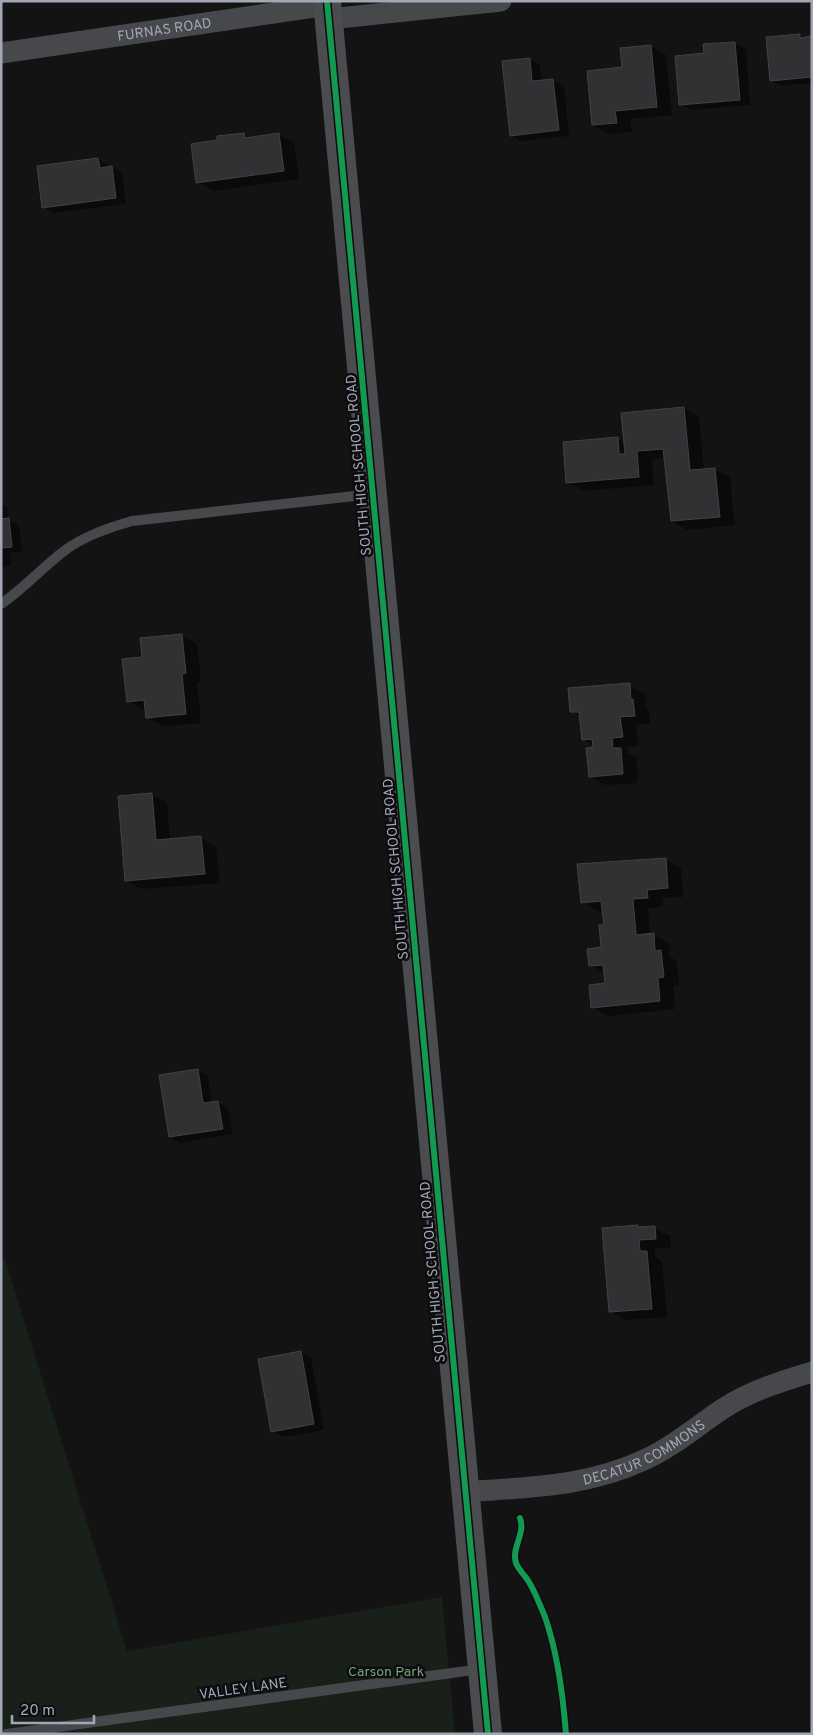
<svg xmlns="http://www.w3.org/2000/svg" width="813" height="1735" font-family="Overpass,sans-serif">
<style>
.green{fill:#19201a}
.shadow{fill:#0007}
.building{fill:#313133;stroke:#414247}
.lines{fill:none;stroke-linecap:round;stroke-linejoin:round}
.lane{stroke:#47484c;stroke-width:10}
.street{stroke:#47484c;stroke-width:21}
.secondary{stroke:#4b4c50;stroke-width:28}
.cycleway-casing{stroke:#0d0d0f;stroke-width:9}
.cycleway{stroke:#139951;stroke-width:6}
.labels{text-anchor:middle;stroke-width:5;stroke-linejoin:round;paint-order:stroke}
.street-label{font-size:14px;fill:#a2a7b6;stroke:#0d0d0f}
.park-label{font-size:14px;fill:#77a37c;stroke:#0d0d0f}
</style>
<rect width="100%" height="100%" fill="#131313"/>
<path class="green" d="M1,1247L127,1651L442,1597L455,1734H1Z"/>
<g class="shadow">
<path d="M800,35L805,38H812V83L781,86L771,80Z"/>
<path d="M735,43L746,49L750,105L691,110L680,104L705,54Z"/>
<path d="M651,46L666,55L672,115L630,119L632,132L609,134L593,125L623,68Z"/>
<path d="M530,59L540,65L542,82L553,80L564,86L569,136L521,141L511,135Z"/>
<path d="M244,134L251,138L279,134L294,143L299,179L213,191L198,182L219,141Z"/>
<path d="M98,159L108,165L109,168L112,167L122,173L126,204L54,213L44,207Z"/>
<path d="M684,408L699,417L704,470L715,469L730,478L735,525L687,530L672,521L665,458L652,459L654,485L583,491L567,482L617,438L625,443Z"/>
<path d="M1,504L7,507L8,519L19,525L22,552L10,553L11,566L1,567Z"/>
<path d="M182,635L197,644L201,682H197L201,723L163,726L148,717L147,710H143L128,701L143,658Z"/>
<path d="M629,685L645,694L646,708L649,710L650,724L636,725L638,746L627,747L628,753L637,758L638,783L605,785L590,776L594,746L583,739L581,716L571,711Z"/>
<path d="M152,794L167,803L170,840L201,838L216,847L220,883L141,889L126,880Z"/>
<path d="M665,859L681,868L683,897L662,898L663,906L648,908L650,935L653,934L669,943L670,957L677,961L679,985L673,986L675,1009L608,1016L592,1007L607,984L606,974L590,965L603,948L605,926L603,910L597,911L582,902Z"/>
<path d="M197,1070L208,1076L212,1103L218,1102L228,1109L233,1134L181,1143L170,1137Z"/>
<path d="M638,1226L641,1228H654L670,1236L671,1247L655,1249V1257L662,1261L667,1317L625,1320L610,1311Z"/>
<path d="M300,1352L311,1358L324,1430L283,1437L272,1431Z"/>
</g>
<g class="building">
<path d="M800,34V38L812,36V77L770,81L766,37Z"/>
<path d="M735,42L740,100L679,105L675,56L704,53L703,44Z"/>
<path d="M651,45L657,107L615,111L617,123L592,125L587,71L622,67L620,48Z"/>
<path d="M530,58L532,81L553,79L559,130L510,136L502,61Z"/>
<path d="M244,133L245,138L279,133L284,171L196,183L191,144L217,140V136Z"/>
<path d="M98,158L100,168L112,166L116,198L42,208L37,166Z"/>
<path d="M684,407L690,470L715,468L720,517L671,521L663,449L637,451L639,477L566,483L563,442L618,437L619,454H625L621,413Z"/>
<path d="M9,518L12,547L1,548V519Z"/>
<path d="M182,634L186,673L182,674L186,714L146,718L144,700L127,702L122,659L142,657L140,638Z"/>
<path d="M630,683L631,700L633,699L635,716L620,717L623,737L612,738L613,748H621L623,774L589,777L586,748L593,747L592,739L582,740L579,712H570L568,688Z"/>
<path d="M152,793L156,840L201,836L205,874L125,881L118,796Z"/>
<path d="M666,858L668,888L647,890L648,898L633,899L636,935L654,933L655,951L661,950L664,977L658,978L660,1001L591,1008L589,985L605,983L603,965L589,966L587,949L601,947L599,925H604L601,901L581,903L577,864Z"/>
<path d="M198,1069L203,1103L218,1101L223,1129L169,1137L159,1075Z"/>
<path d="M638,1225V1227L655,1226L656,1239L639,1240L640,1251H647L652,1309L609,1312L602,1228Z"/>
<path d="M301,1351L314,1424L271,1432L258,1359Z"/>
</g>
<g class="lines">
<g class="lane">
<path d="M1,604C24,588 42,568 64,551C84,536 108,528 132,521L372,494"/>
<path d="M7,1734L481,1669"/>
</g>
<g class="street">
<path d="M329,19L501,1"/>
<path id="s1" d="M1,53L328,5"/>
<path id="s2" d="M465,1492C528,1487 586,1487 644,1460C673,1447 698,1425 724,1408C750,1391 782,1381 812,1372"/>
</g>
<path class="secondary" d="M327,1L488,1734"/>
<g class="cycleway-casing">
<g id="cycleway">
<path d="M327,1L488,1734"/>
<path d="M520,1518C526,1533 511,1548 516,1563C518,1569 523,1573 527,1579C534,1589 540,1605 545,1617C558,1654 563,1695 566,1734"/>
</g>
</g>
<use href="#cycleway" class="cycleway"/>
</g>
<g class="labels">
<g class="street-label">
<text dy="5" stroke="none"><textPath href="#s1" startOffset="165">FURNAS ROAD</textPath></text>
<text transform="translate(358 465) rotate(-95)" y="5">SOUTH HIGH SCHOOL ROAD</text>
<text transform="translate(395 869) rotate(-95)" y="5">SOUTH HIGH SCHOOL ROAD</text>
<text transform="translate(432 1272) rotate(-95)" y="5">SOUTH HIGH SCHOOL ROAD</text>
<text dy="5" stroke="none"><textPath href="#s2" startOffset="186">DECATUR COMMONS</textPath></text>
<text transform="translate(243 1688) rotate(-8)" y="5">VALLEY LANE</text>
</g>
<g class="park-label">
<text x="386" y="1676">Carson Park</text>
</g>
</g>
<rect width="813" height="1735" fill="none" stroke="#a2a7b6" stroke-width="5"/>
<path d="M12 1715v8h82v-8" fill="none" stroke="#a2a7b6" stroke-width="2.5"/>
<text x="20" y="1715" font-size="15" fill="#a2a7b6" stroke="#0d0d0f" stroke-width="4" paint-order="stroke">20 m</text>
</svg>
